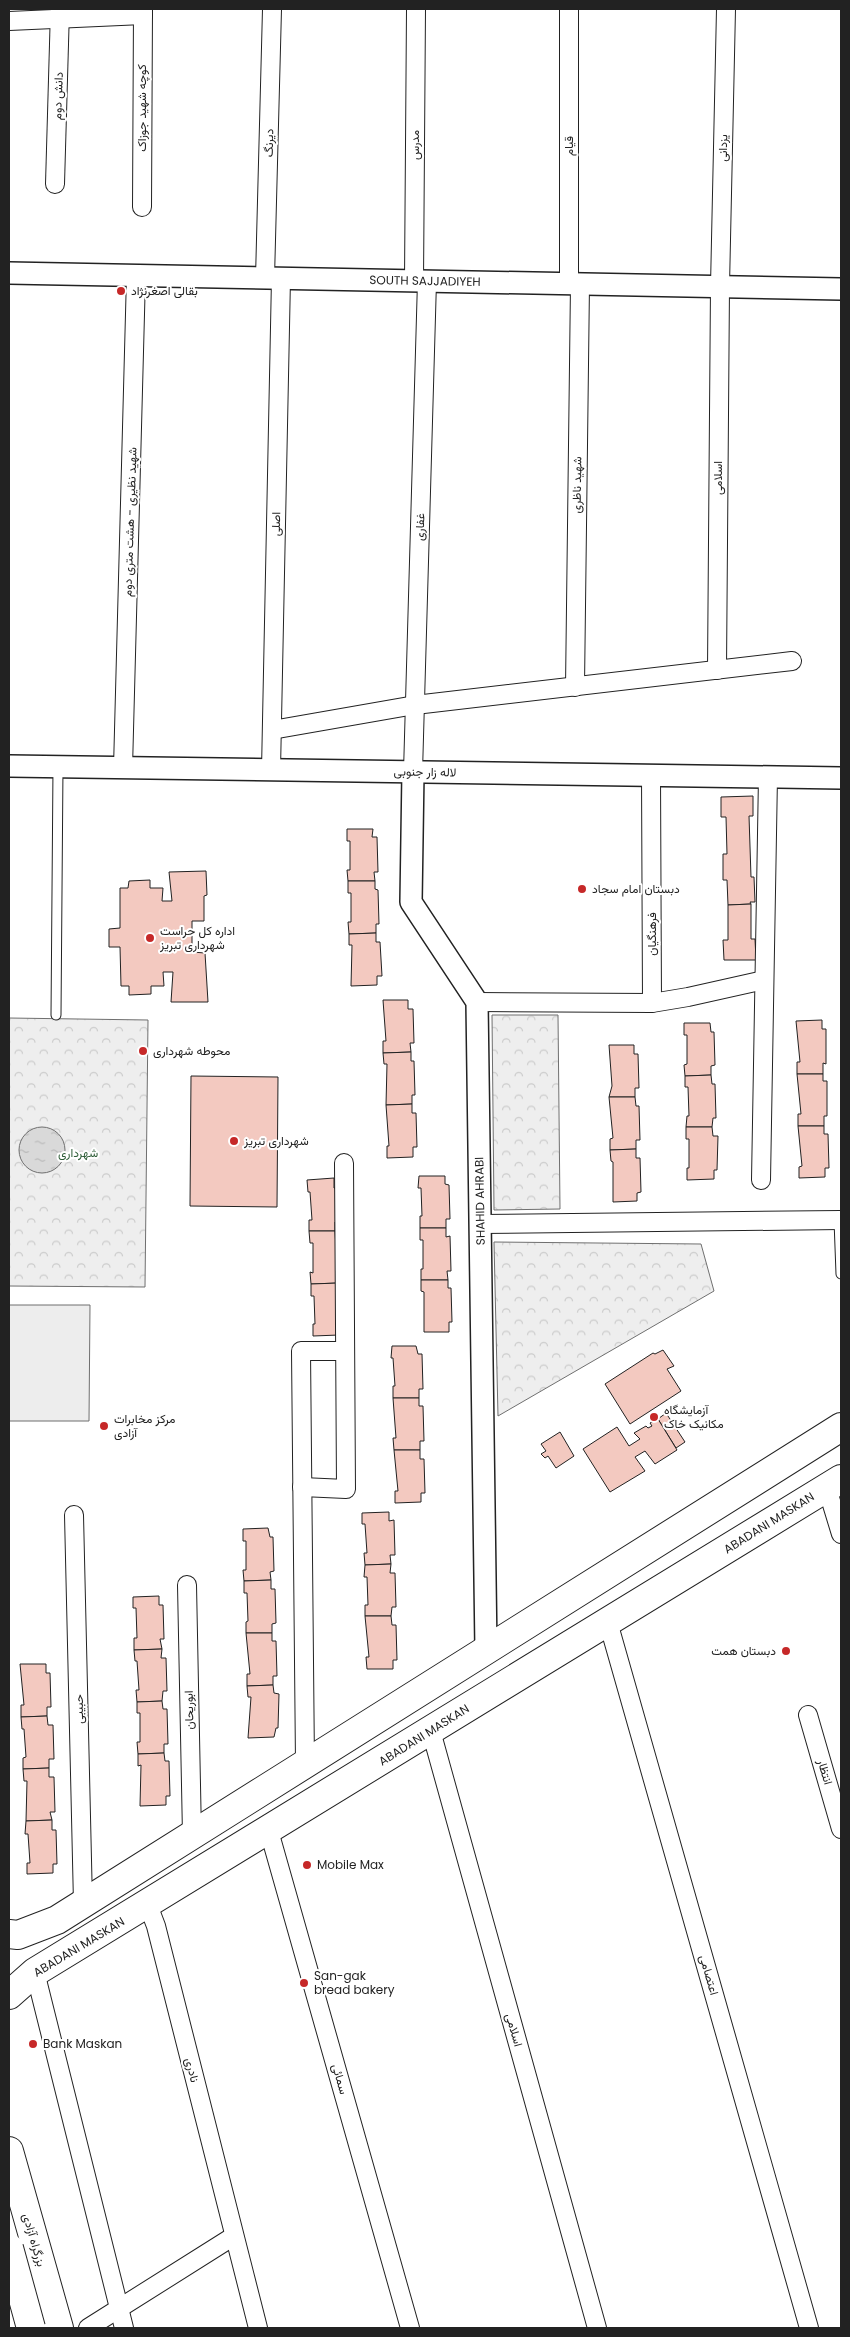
<svg xmlns="http://www.w3.org/2000/svg" width="850" height="2337" font-family="Poppins,Vazirmatn,sans-serif">
<style>
.park{fill:url(#park-crowns);stroke:#6f6f6f}
.parking{fill:#ededed;stroke:#6f6f6f}
.water{fill:url(#water-ripples);stroke:#6f6f6f}
.building{fill:#f3c9c0;stroke:#222}
.lines{fill:none;stroke-linecap:round;stroke-linejoin:round}
.service-casing{stroke:#222;stroke-width:11}
.minor-casing{stroke:#222;stroke-width:20}
.tertiary-casing{stroke:#222;stroke-width:24}
.primary-casing{stroke:#222;stroke-width:30}
.trunk-casing{stroke:#222;stroke-width:30}
.service{stroke:#fff;stroke-width:9}
.minor{stroke:#fff;stroke-width:18}
.tertiary{stroke:#fff;stroke-width:21}
.primary{stroke:#fff;stroke-width:28}
.trunk{stroke:#fff;stroke-width:28}
.trunk-bridge-casing{stroke:#222;stroke-width:30;stroke-linecap:butt}
.trunk-bridge{stroke:#fff;stroke-width:28}
.poi-dot{fill:#c62828;stroke:#fff;stroke-width:2}
.labels{text-anchor:middle;stroke-width:4;stroke-linejoin:round;paint-order:stroke}
.street-label{font-size:12px;fill:#222;stroke:#fff}
.poi-label{font-size:12px;fill:#222;stroke:#fff;text-anchor:start}
.park-label{font-size:12px;fill:#2f5e38;stroke:#fff}
</style>
<defs>
<pattern id="park-crowns" width="20" height="18" patternUnits="userSpaceOnUse" patternTransform="scale(1.25)"><rect width="20" height="18" fill="#eee"/><path d="M2 6a3 3 0 1 1 6 0M12 15a3 3 0 1 1 6 0" fill="none" stroke="#ccc"/></pattern>
<pattern id="water-ripples" width="26" height="14" patternUnits="userSpaceOnUse" patternTransform="scale(1.25)"><rect width="26" height="14" fill="#d9d9d9"/><path d="M2 4q2-2 4 0t4 0M15 11q2-2 4 0t4 0" fill="none" stroke="#bababa"/></pattern>
</defs>
<rect width="100%" height="100%" fill="#fff"/>
<g class="park">
<path d="M492,1015H558L560,1209L494,1210Z"/>
<path d="M9,1018L148,1020L145,1287L9,1286Z"/>
<path d="M494,1242L701,1244L714,1291L498,1416Z"/>
</g>
<path class="parking" d="M9,1305H90L89,1421H9Z"/>
<circle class="water" cx="42" cy="1150" r="23"/>
<g class="building">
<path d="M753,796V816H749L751,877H754L755,902H750L751,904L728,905L727,880H723V854H727L726,817H721V797Z"/>
<path d="M347,829H373L372,837H377L378,872H374L375,881H348L347,870H350V841H347Z"/>
<path d="M206,871L207,895L204,896V921H192V952L205,953L208,1002H171L173,972H163L164,986H151V994L129,995V986H121L120,947H109V929L120,928V888H128L129,881L150,880V888H163L162,901H172L169,872Z"/>
<path d="M348,881H375V889L378,890L379,924H376V933L349,934L348,922H351V893H348Z"/>
<path d="M751,904V939H755L756,960H724L723,940H728V905Z"/>
<path d="M376,933V942H380L382,976H377V985L351,986L352,945H349V934Z"/>
<path d="M383,1000H408V1009H413L414,1043H410L411,1052L383,1053V1041H386Z"/>
<path d="M822,1020V1029H826V1064L823,1063V1074H797V1062H800L796,1021Z"/>
<path d="M684,1023H710L711,1032H714L715,1065L711,1066V1075L685,1076L684,1065L687,1064V1035H684Z"/>
<path d="M609,1045H634V1054H638L639,1088H635V1097H609L612,1086Z"/>
<path d="M411,1052V1061H414L415,1095H412V1104L386,1105L387,1064H384L383,1053Z"/>
<path d="M797,1074H823V1081H827V1116H824V1126H798V1114H801Z"/>
<path d="M711,1075L712,1084H715L716,1118H713L712,1127H686L687,1116H689L688,1087H685V1076Z"/>
<path d="M191,1076L278,1077L277,1207L190,1206Z"/>
<path d="M609,1097H635L636,1106H639L640,1140H636V1149L610,1150V1139L613,1138Z"/>
<path d="M412,1104V1113H416L417,1147H413V1157L387,1158V1146H389L386,1105Z"/>
<path d="M798,1126H824V1134H828L829,1168H825V1177L799,1178V1167L802,1166Z"/>
<path d="M686,1127H712L713,1136H718L717,1170H714V1179L687,1180V1168H689V1139H686Z"/>
<path d="M636,1149V1158H640L641,1192L637,1193V1201L613,1202V1162L611,1161L610,1150Z"/>
<path d="M419,1176H445V1184L449,1185L450,1219H446V1228H420V1216H422L421,1188H418Z"/>
<path d="M334,1178V1188H339L340,1222H335V1231H309V1220H312L310,1192H308L307,1180Z"/>
<path d="M420,1228H446V1237L450,1236L451,1271H447L448,1280H421V1269H423V1240H420Z"/>
<path d="M309,1231H335L338,1283L311,1284L310,1272L313,1273V1243H310Z"/>
<path d="M421,1280H448V1288H451L452,1322H449V1332H424V1292L421,1291Z"/>
<path d="M338,1283L339,1335L313,1336V1324H315L314,1296H311V1284Z"/>
<path d="M392,1346H416L418,1354H422L423,1389H419V1398H393V1386H395L393,1358H391Z"/>
<path d="M663,1350L674,1366L667,1369L681,1391L630,1424L605,1384L653,1353L655,1354Z"/>
<path d="M393,1398H419V1406H423L424,1441H420V1450H394L393,1438H396Z"/>
<path d="M666,1413L685,1442L676,1448L658,1419Z"/>
<path d="M658,1419L677,1450L655,1464L645,1451L635,1457L645,1471L610,1492L583,1449L617,1427L629,1446L640,1439L634,1433L646,1426L648,1428L652,1426L650,1423Z"/>
<path d="M560,1432L574,1456L556,1468L548,1456L545,1458L541,1454L546,1451L541,1444Z"/>
<path d="M394,1450H420V1459H424L425,1493H421V1502L395,1503V1491H398Z"/>
<path d="M389,1512V1521L394,1520L395,1555H390L391,1564L365,1565L364,1553H367L365,1524H362V1513Z"/>
<path d="M268,1528L270,1537H273L274,1571L270,1572L271,1580L244,1581L243,1570H246V1541H243V1529Z"/>
<path d="M391,1564L390,1573H395L396,1607H392L391,1616H365V1605H368L367,1577H364L365,1565Z"/>
<path d="M271,1580V1589H275L276,1623L272,1624V1633H246V1622L248,1621L247,1593H244V1581Z"/>
<path d="M159,1596V1605H163L164,1639H160L162,1649L134,1650V1638H137L136,1608H133V1597Z"/>
<path d="M365,1616H391L392,1625H396L397,1660H393V1669H367L366,1657H369Z"/>
<path d="M246,1633H272V1641H276L277,1676H273V1685L247,1686V1674H250Z"/>
<path d="M162,1649L161,1658H166L167,1691H163L162,1701L137,1702L136,1690H139L137,1661H135L134,1650Z"/>
<path d="M20,1664H46V1673H50L51,1707H47V1716L21,1717V1705H24Z"/>
<path d="M273,1685L274,1693L279,1694L278,1728H276L274,1737L248,1738L251,1697H248L247,1686Z"/>
<path d="M162,1701L163,1709H167L168,1744H164V1753L138,1754L137,1742H140V1713H137V1702Z"/>
<path d="M47,1716L48,1725H53L54,1759H49V1768L23,1769V1758L26,1757L24,1729H22L21,1717Z"/>
<path d="M164,1753L165,1761H169L170,1796H166V1805L140,1806L141,1765L138,1766V1754Z"/>
<path d="M49,1768V1777H54L55,1812H50L52,1820L26,1821L27,1781H24L23,1769Z"/>
<path d="M52,1820V1830H56L57,1864H53V1873L27,1874V1863H30L28,1834H25L26,1821Z"/>
</g>
<g class="lines">
<g class="service-casing">
<g id="service">
<path d="M56,1015L58,767"/>
<path d="M839,1220L841,1274"/>
</g>
</g>
<g class="minor-casing">
<g id="minor">
<path d="M9,21L143,15"/>
<path d="M55,184L60,9"/>
<path d="M142,207L143,9"/>
<path d="M265,278L272,9"/>
<path d="M414,281L416,9"/>
<path d="M569,283V9"/>
<path d="M717,670L720,286L726,9"/>
<path d="M575,687L580,284"/>
<path d="M272,730L415,705L792,661"/>
<path d="M123,768L136,276"/>
<path d="M271,770L281,278"/>
<path d="M413,772L427,281"/>
<path d="M651,775L652,1003"/>
<path d="M477,1002L652,1003L688,997L764,980"/>
<path d="M761,1180L768,776"/>
<path d="M480,1224L841,1220"/>
<path d="M302,1487L346,1489L344,1163"/>
<path d="M827,1488L841,1534"/>
<path d="M74,1515L83,1903"/>
<path d="M187,1585L192,1835"/>
<path d="M608,1622L809,2328"/>
<path d="M808,1715L841,1829"/>
<path d="M431,1731L597,2328"/>
<path d="M305,1764L301,1351H345"/>
<path d="M269,1831L410,2328"/>
<path d="M148,1905L156,1926L258,2328"/>
<path d="M35,1972L124,2328"/>
<path d="M88,2328L234,2236"/>
</g>
</g>
<g class="tertiary-casing">
<g id="tertiary">
<path d="M9,273L841,289"/>
<path d="M9,766L841,778"/>
<path d="M413,772L411,902L477,1002L486,1650"/>
</g>
</g>
<g class="primary-casing">
<g id="primary">
<path d="M9,1934L18,1935L57,1920L841,1427"/>
<path d="M9,1995L35,1972L841,1479"/>
</g>
</g>
<g class="trunk-casing">
<path id="trunk" d="M9,2151L59,2328"/>
</g>
<use href="#service" class="service"/>
<use href="#minor" class="minor"/>
<use href="#tertiary" class="tertiary"/>
<use href="#primary" class="primary"/>
<use href="#trunk" class="trunk"/>
<g class="trunk-bridge-casing">
<path id="trunk-bridge" d="M9,2248L31,2328"/>
</g>
<use href="#trunk-bridge" class="trunk-bridge"/>
</g>
<g class="poi-dot">
<circle cx="121" cy="291" r="5"/>
<circle cx="582" cy="889" r="5"/>
<circle cx="150" cy="938" r="5"/>
<circle cx="143" cy="1051" r="5"/>
<circle cx="234" cy="1141" r="5"/>
<circle cx="654" cy="1417" r="5"/>
<circle cx="104" cy="1426" r="5"/>
<circle cx="786" cy="1651" r="5"/>
<circle cx="307" cy="1865" r="5"/>
<circle cx="304" cy="1983" r="5"/>
<circle cx="33" cy="2044" r="5"/>
</g>
<g class="labels">
<g class="street-label">
<text transform="translate(58 96) rotate(-88)" y="4">دانش دوم</text>
<text transform="translate(142 108) rotate(-90)" y="4">کوچه شهید جوزاک</text>
<text transform="translate(269 143) rotate(-89)" y="4">دیرنگ</text>
<text transform="translate(415 145) rotate(-90)" y="4">مدرس</text>
<text transform="translate(569 146) rotate(-90)" y="4">قیام</text>
<text transform="translate(723 148) rotate(-89)" y="4">یزدانی</text>
<text transform="translate(425 281) rotate(1)" y="4">SOUTH SAJJADIYEH</text>
<text transform="translate(718 478) rotate(-90)" y="4">اسلامی</text>
<text transform="translate(577 485) rotate(-89)" y="4">شهید ناظری</text>
<text transform="translate(130 522) rotate(-88)" y="4">شهید نظیری - هشت متری دوم</text>
<text transform="translate(276 524) rotate(-89)" y="4">اصلی</text>
<text transform="translate(420 527) rotate(-88)" y="4">غفاری</text>
<text transform="translate(425 772) rotate(1)" y="4">لاله زار جنوبی</text>
<text transform="translate(652 934) rotate(-90)" y="4">فرهنگیان</text>
<text transform="translate(480 1201) rotate(-91)" y="4">SHAHID AHRABI</text>
<text transform="translate(769 1523) rotate(-32)" y="4">ABADANI MASKAN</text>
<text transform="translate(79 1709) rotate(-91)" y="4">حبیبی</text>
<text transform="translate(189 1710) rotate(-91)" y="4">ابوریحان</text>
<text transform="translate(424 1735) rotate(-32)" y="4">ABADANI MASKAN</text>
<text transform="translate(825 1772) rotate(74)" y="4">انتظار</text>
<text transform="translate(79 1947) rotate(-31)" y="4">ABADANI MASKAN</text>
<text transform="translate(709 1975) rotate(74)" y="4">اعتصامی</text>
<text transform="translate(514 2030) rotate(74)" y="4">اسلامی</text>
<text transform="translate(192 2070) rotate(76)" y="4">نادری</text>
<text transform="translate(340 2079) rotate(74)" y="4">سمائی</text>
<text transform="translate(34 2240) rotate(74)" y="4">بزرگراه آزادی</text>
</g>
<g class="poi-label">
<text x="131" y="295">بقالی اصغرنژاد</text>
<text x="592" y="893">دبستان امام سجاد</text>
<text x="160" y="935">اداره کل حراست<tspan x="160" dy="14">شهرداری تبریز</tspan></text>
<text x="153" y="1055">محوطه شهرداری</text>
<text x="244" y="1145">شهرداری تبریز</text>
<text x="664" y="1414">آزمایشگاه<tspan x="664" dy="14">مکانیک خاک</tspan></text>
<text x="114" y="1423">مرکز مخابرات<tspan x="114" dy="14">آزادی</tspan></text>
<text x="776" y="1655" text-anchor="end">دبستان همت</text>
<text x="317" y="1869">Mobile Max</text>
<text x="314" y="1980">San-gak<tspan x="314" dy="14">bread bakery</tspan></text>
<text x="43" y="2048">Bank Maskan</text>
</g>
<g class="park-label">
<text x="78" y="1157">شهرداری</text>
</g>
</g>
<rect width="850" height="2337" fill="none" stroke="#222222" stroke-width="20"/>
</svg>
